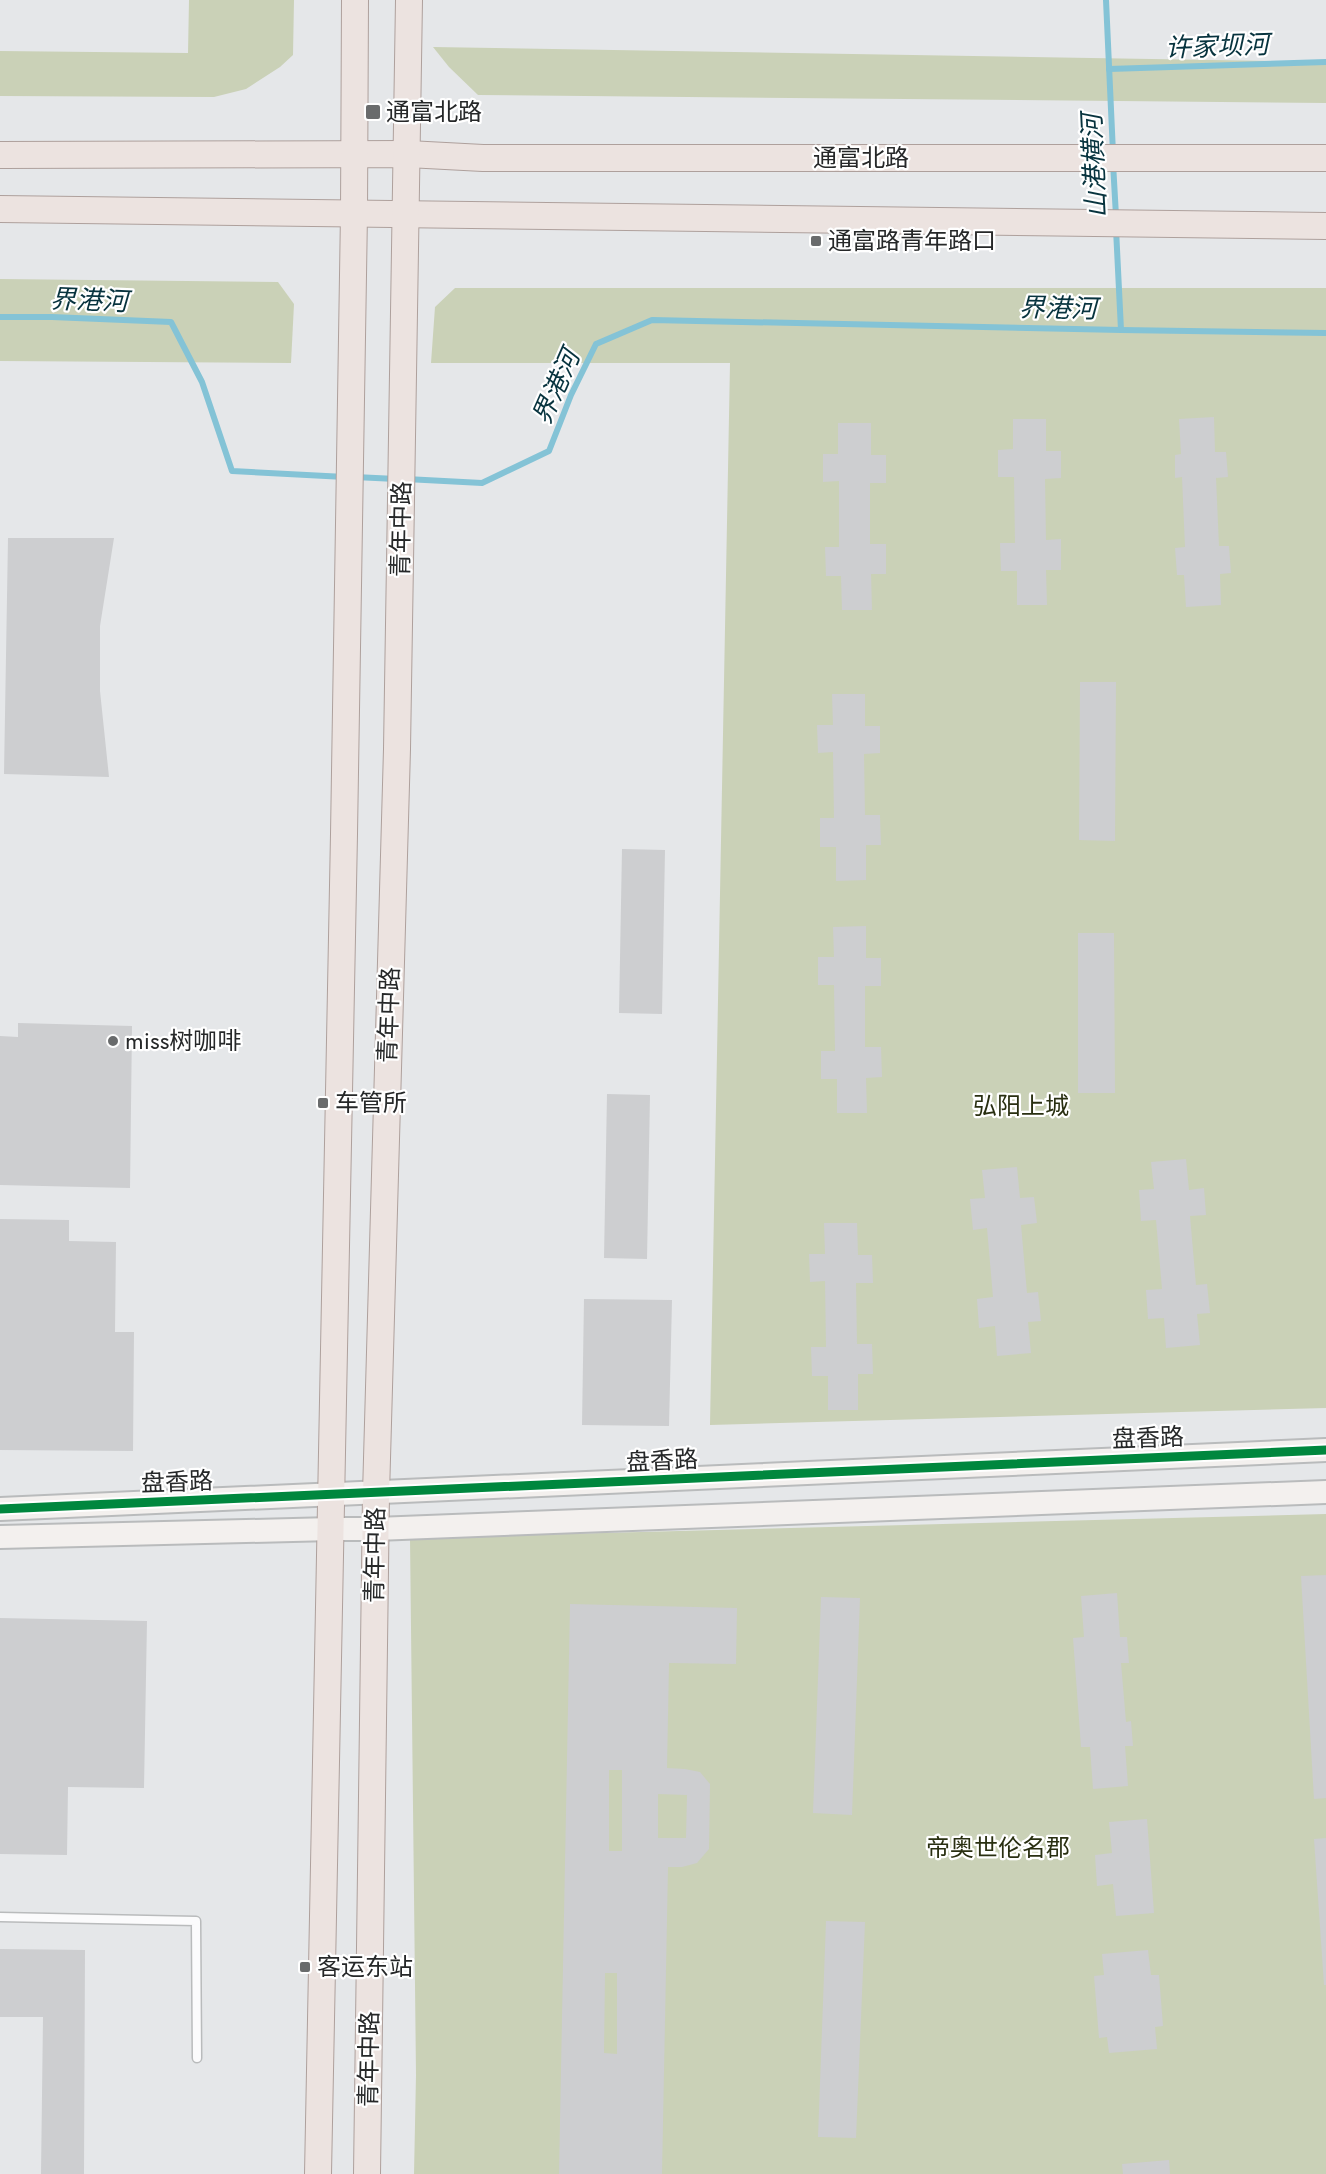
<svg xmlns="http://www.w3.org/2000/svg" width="1326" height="2174" font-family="Jost,'Noto Sans SC',sans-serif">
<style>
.green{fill:#cad1b7}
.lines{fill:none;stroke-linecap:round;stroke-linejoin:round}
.stream{stroke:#84c3d6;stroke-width:6}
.building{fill:#cdced0;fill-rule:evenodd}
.lane-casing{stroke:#b9bbbc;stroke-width:11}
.secondary-casing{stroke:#b9bbbc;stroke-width:26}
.primary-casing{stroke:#aea09c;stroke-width:28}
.lane{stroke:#fbfbfc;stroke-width:8}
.secondary{stroke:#f3f0ee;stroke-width:22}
.primary{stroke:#ece3e0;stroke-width:26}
.cycleway-casing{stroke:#fff;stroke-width:13}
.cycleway{stroke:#00873e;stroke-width:9}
.poi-dot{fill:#696b6c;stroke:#fff;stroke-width:2}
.labels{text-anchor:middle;stroke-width:4.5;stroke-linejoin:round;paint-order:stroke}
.poi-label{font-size:24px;fill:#262829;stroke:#fff;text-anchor:start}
.street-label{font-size:24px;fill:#262829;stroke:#fff}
.park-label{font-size:24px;fill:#292f11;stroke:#fff}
.water-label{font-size:26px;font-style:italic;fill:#07333e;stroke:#fff}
</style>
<rect width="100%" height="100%" fill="#e5e7e9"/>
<g class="green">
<path d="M189,0H294L293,55L280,67L246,89L214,97L0,96V51L188,53Z"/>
<path d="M433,47L1326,62V103L478,95L449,67Z"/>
<path d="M0,279L278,282L294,304L291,363L0,361Z"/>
<path d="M455,288H1326V1408L710,1425L730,363H431L435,307Z"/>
<path d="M1326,1514V2174H414L416,2075L410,1538Z"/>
</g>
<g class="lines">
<g class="stream">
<path d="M1106,0L1113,153"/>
<path d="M1109,69L1326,62"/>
<path d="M1113,163L1116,216"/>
<path d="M1116,229L1121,330"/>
<path d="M0,317H52L171,322L202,382L232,471L345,477"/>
<path d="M355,477L396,479"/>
<path d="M406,479L482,483L549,451L571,395L596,344L652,320L1121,330L1326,333"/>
</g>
</g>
<g class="building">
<path d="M1214,417L1215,452H1226L1228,477L1216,478L1219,546H1229L1231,573L1220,574L1221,605L1186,607L1184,575H1177L1175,548L1185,547L1182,477L1175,478V455L1181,454L1179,419Z"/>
<path d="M1013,419H1046V451H1061V478L1045,479L1046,540L1061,539V570H1046L1047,605H1017V571H1001L1000,543H1015L1014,477H998V450L1013,449Z"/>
<path d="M838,423H871V455H886V483H870V544H886V574H871L872,610H842L841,576H826L825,547H839V481L823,482V454H838Z"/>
<path d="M8,538H114L100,626V691L109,777L4,774Z"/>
<path d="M1080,682H1116L1115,841L1079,840Z"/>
<path d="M832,694H865V726H880V753L864,754L865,815H880L881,845H866V880L836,881V847H820V818H834L833,752L818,753L817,725H833Z"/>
<path d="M622,849L665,850L662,1014L619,1013Z"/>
<path d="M866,926V958H881V986H865V1047H881L882,1077L866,1078L867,1113H837V1079H821V1051H835L834,985H818V957H834L833,927Z"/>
<path d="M1078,933H1114L1115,1093H1078Z"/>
<path d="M18,1023L132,1026L130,1188L0,1185V1036L18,1037Z"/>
<path d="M607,1094L650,1095L647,1259L604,1258Z"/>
<path d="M1186,1159L1189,1190L1204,1188L1206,1215L1190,1216L1196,1285L1207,1284L1210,1313L1197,1314L1200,1345L1166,1348L1164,1318L1148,1319L1146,1290L1162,1289L1156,1220L1141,1221L1139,1190L1154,1189L1151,1162Z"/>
<path d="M1017,1167L1020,1198L1034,1197L1037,1223L1021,1225L1027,1293L1038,1292L1041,1321L1028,1322L1031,1353L997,1356L995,1326L979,1328L977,1299L993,1297L987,1228L973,1230L970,1199L985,1198L982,1170Z"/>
<path d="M0,1219L69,1220V1241L116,1242L115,1332H134L133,1451L0,1450Z"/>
<path d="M824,1223H857L858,1255H872L873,1283H856L857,1344H872L873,1374H858V1410H828V1376H812L811,1347H826L825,1281L810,1282L809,1254H825Z"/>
<path d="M584,1299L672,1300L669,1426L582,1425Z"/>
<path d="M1326,1575V1798L1314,1799L1301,1576Z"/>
<path d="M1117,1593L1120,1637H1127L1129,1663H1121L1126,1722L1131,1721L1133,1746H1125L1128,1786L1093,1789L1090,1747H1081L1073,1638L1084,1637L1081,1596Z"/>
<path d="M821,1597L860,1598L852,1815L813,1813Z"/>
<path d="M570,1604L737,1608L736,1664L669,1663L667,1768L685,1769L700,1772L710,1784L709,1849L697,1863L682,1867H668L662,2174H559ZM609,1770H622V1851H609ZM658,1794L687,1795L686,1838H658ZM605,1973H617V2054L604,2053Z"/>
<path d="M0,1618L147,1621L144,1788L68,1787L67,1855L0,1854Z"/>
<path d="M1147,1819L1154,1913L1116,1916L1113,1884L1097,1886L1095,1855L1112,1853L1109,1822Z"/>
<path d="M1326,1838V1985H1324L1314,1839Z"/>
<path d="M826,1921L865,1922L856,2138L818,2137Z"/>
<path d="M0,1949L85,1950L84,2174H41L43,2017H0Z"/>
<path d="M1148,1950L1151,1975H1159L1163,2026L1155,2027L1157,2049L1109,2053L1107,2037L1099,2038L1094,1976L1104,1975L1102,1954Z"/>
<path d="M1169,2160L1170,2174H1123L1122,2164Z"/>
</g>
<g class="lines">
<g class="lane-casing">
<path id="lane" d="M0,1917L196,1921L197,2058"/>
</g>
<g class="secondary-casing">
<g id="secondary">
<path d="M0,1509L1326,1450"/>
<path d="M0,1537L332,1529H376L1326,1492"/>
</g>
</g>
<g class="primary-casing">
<g id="primary">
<path d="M0,155L408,154L483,158H1326"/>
<path d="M0,209L1326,226"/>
<path d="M318,2174L344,834L354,213L355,0"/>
<path d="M367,2174L376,1494L397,749L409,0"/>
</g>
</g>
<use href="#lane" class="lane"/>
<use href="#secondary" class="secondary"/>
<use href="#primary" class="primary"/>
<g class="cycleway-casing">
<path id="cycleway" d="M0,1509L1326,1450"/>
</g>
<use href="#cycleway" class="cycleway"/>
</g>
<g class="poi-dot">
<rect x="365" y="104" width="16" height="16" rx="3"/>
<rect x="810" y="235" width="12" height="12" rx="3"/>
<circle cx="113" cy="1041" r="6"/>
<rect x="317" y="1097" width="12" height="12" rx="3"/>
<rect x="299" y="1961" width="12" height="12" rx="3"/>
</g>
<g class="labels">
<g class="poi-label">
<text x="386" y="120">通富北路</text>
<text x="828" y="249">通富路青年路口</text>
<text x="125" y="1049">miss树咖啡</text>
<text x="335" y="1111">车管所</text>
<text x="317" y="1975">客运东站</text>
</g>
<g class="street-label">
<text x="861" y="166">通富北路</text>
<text transform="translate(401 529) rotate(-89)" y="8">青年中路</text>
<text transform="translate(389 1015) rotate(-88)" y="8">青年中路</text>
<text transform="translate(1148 1438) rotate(-2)" y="8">盘香路</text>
<text transform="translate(662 1461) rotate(-3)" y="8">盘香路</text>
<text transform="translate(177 1482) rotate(-2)" y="8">盘香路</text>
<text transform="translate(375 1555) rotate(-89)" y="8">青年中路</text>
<text transform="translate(369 2059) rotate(-89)" y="8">青年中路</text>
</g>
<g class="park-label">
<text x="1021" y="1114">弘阳上城</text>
<text x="998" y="1856">帝奥世伦名郡</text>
</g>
<g class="water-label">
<text transform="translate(1217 46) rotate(-2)" y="9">许家坝河</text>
<text transform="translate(1094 166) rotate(-93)" y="9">山港横河</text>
<text transform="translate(89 300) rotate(2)" y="9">界港河</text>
<text transform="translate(1058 308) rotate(1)" y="9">界港河</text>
<text transform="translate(556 387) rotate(-66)" y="9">界港河</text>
</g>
</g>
</svg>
